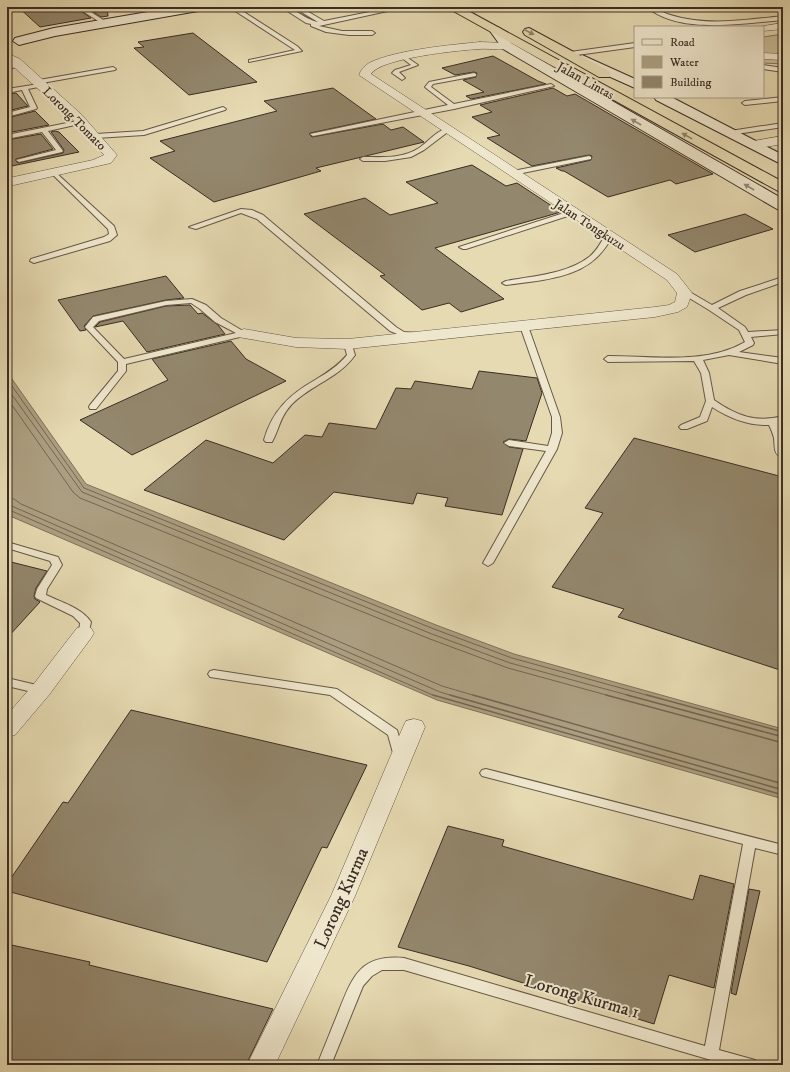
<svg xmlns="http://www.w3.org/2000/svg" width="790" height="1072" font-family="'IM FELL DW Pica',serif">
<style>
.green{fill:#c9bd9a;stroke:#82755e}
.water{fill:#ac9f81;stroke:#7e715b}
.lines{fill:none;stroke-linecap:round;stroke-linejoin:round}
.shore-far1{stroke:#736652;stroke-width:1}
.shore{stroke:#736652;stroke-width:1.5}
.building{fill:#93876d;stroke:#3a2d23}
.lane-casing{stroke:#655847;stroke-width:2}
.street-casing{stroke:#655847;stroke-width:1}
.secondary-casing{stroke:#3a2d23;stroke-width:2}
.highway-casing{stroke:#3a2d23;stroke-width:2}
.lane{fill:#efe7cd;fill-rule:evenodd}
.street{fill:#efe7cd;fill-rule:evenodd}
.secondary{fill:#efe7cd;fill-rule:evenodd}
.highway{fill:#e6dab2;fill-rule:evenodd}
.oneway{fill:#90846a}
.oneway2{fill:#948a78}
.labels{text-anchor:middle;stroke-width:4;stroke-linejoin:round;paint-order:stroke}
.far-street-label{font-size:13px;fill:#3a2d23;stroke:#efe7cd}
.near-street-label{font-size:18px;fill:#3a2d23;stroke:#efe7cd}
</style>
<rect width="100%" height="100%" fill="#e6dab2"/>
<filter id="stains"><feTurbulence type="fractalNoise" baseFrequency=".005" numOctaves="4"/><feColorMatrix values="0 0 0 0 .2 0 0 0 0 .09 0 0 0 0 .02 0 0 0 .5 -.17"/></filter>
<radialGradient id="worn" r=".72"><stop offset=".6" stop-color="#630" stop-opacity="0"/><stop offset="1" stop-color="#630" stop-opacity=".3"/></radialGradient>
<path class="green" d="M783,34V64L763,63V37Z"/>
<path class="water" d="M7,372L86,484L436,625L514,654L783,729V799L437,700L10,516L7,510Z"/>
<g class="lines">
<g class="shore-far1">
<path d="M7,379L84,488L434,629L512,658L650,696"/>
<path d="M7,388L82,492L432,634L510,663L631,696"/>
<path d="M7,398L73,492L80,498L430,639L508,668L610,696"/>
<path d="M7,498L14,499L21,504L442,686L476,696"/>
<path d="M7,504L440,692L453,696"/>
<path d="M7,509L435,696"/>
</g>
<g class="shore">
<path d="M433,695L783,795"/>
<path d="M450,695L783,790"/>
<path d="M473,695L783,784"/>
<path d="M606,695L783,743"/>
<path d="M627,695L783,737"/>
<path d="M647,695L783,732"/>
</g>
</g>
<g class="building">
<path d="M18,7H75L91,18L40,27Z"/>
<path d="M86,7H107L108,16L101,17Z"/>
<path d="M193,33L257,82L189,95L134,48L144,47L138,42Z"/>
<path d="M493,56L538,81L546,84L471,99L466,96L484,92L463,80L476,77L477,73L474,72L455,75L442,68Z"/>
<path d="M333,88L376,119L310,133L309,134L312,137L383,124L391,130L403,127L424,142L316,168L321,171L214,202L150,158L175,151L160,141L277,111L264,101Z"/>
<path d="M553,88L567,96L575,94L713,174L676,184L670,180L608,197L564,171H562L556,168L591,160L592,156L589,155L532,166L487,138L500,135L472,117L492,112L480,105Z"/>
<path d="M16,93L28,106L7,111V94Z"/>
<path d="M35,111L49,125L7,133V118Z"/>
<path d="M55,131L59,132L79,152L7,167V140L41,134L53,149L16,159L15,160L18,163L63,153L64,150L51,132Z"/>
<path d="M472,165L506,186L517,183L561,212L435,248L504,299L461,312L449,303L422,310L380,276L385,275L304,214L365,198L390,215L438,203L406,182Z"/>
<path d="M745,214L773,229L695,252L668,235Z"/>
<path d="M166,276L184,298L166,300L93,316L84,326L86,330L80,331L58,300Z"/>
<path d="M190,305L198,314L202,313L218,325L225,334L147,352L123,321L95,327L100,322L166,306Z"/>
<path d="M231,341L246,359L286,381L132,455L80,420L168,380L152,359Z"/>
<path d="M479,371L537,378L542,393L526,441L509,439L503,442L509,447L523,449L502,515L445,506L448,498L417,493L413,504L334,492L284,540L144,490L206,440L273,463L305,435L322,437L329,423L376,429L396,388L411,389L415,381L472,389Z"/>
<path d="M634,438L783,477V671L618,617L624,609L552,587L603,513L585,508Z"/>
<path d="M7,561L47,571L36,588L34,596L35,599L40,602L7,638Z"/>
<path d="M131,710L367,765L327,848L322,847L267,962L7,891V884L63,802L68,803Z"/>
<path d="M448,826L504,840L502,846L693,900L700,875L734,884L714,988L669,975L654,1024L469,966L398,947Z"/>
<path d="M749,889L760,891L736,995L731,993Z"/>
<path d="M7,944L90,962L89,965L273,1009L246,1065H7Z"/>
</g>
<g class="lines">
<g class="lane-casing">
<g id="lane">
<path d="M76,7H83L108,23L103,24Z"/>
<path d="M229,7H236L297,46L302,51L249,62V60L295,50Z"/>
<path d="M281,7C295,7 305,20 318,22L293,7H300L324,21L395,7H406L319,26L342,31H372L375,33L372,35H349L326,32L311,26V24L306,23Z"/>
<path d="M647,7C656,7 660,11 667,14C676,17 685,19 694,20C723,24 754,19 783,16V20C744,23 679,35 647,7Z"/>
<path d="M635,43V47L570,56L567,54L570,52Z"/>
<path d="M405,56L418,65L399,72L405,78L402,80L392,73L395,70L411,65L402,58Z"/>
<path d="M20,63L23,65L22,66L7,69V65Z"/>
<path d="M763,65L783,68V72L763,69Z"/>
<path d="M113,67L116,69L115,70L42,83L45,85L44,86L28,89L37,108L36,109L7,117V113L30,107L22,90L7,93V89L39,84L36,82L39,80Z"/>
<path d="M474,73L476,74V76L433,84L431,87L454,104L551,84L554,86L454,109L313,136L310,134L448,105L426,88L425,87L429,82Z"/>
<path d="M783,97V101L745,105L742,103L745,101Z"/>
<path d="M223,107L226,109L225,110L144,135L96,138L93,136L96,134L143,131Z"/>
<path d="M82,120L85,122L84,123L48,131L63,151L62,152L19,162L16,160L56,150L42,132L7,139V135Z"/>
<path d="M783,123V127L730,135L727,133L730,131Z"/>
<path d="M447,128L450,130L449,131L424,150L411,157L385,161H363L360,159L363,157C382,157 402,159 419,148C428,142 435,132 447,128Z"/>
<path d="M589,156L591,157V159L513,175L510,173L513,171Z"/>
<path d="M53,170L114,226L117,235L110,241L34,263L30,261L31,259L104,237L109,234L108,229L51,173L50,172Z"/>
<path d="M241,209L252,210L263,215L396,327L404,332L418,333V337L402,336L390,331L257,219L241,213L196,229L189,227Z"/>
<path d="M570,211L577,213L466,249H463L459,247Z"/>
<path d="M606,234H612L613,236C608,244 603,252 596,258C574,279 535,281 506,285L502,283L506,281C533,276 567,274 589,257C597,251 601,242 606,234Z"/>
<path d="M783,277V282L746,295L718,308L745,327L748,332L783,330V334L751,337L754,343L753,345L739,352L783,358V364L729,355L703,360L709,373L714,400C737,416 756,423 783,416V422L778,423L783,437V458C773,455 775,446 774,438C773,434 771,429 769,425C749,426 729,418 712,407L707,421L687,429H681L679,427L681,425L700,417L706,401L701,373L694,361L608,362L604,359L608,356C652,356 705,365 745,342L739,330L709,310L681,293L685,291H688L712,305L740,291Z"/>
<path d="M192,299L206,305L221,318L248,334L244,336L126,364V371L96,409H90L89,407L90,405L118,371V362L85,327L93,317L166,301ZM191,303L200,309L215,322L236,333L124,359L93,327L99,321L166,305Z"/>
<path d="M521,324H527L528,326L560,417L562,433L557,449L493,563L488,566L483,563L546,451L509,446L504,443L509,440L548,446L552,433V417L520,326Z"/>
<path d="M345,342H351L355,355C339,378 311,385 292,404C279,418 280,428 272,442H266L264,440C272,411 290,394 315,380C327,373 338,366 347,355L344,344Z"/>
<path d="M7,542L58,557L62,565L47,589L46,595C61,602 82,608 91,622L88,636H80L79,633L80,623L73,616L36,598L35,596L37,589L52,565L50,561L7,548Z"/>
<path d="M214,670L337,689L397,730L405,757L403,760L399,761L395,760L388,735L330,695L210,677L208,674L210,671Z"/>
<path d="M7,678L45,687L47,690L45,693L41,694L7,686Z"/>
<path d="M486,769L783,845V855L755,848L719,1050L755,1060L757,1065H728L404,970H382L372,976L363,986L331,1065H317C324,1048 331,1030 338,1013C352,978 359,954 404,958L705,1046L743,844L482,776L480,773L482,770Z"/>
</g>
</g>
<g class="street-casing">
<g id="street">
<path d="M783,23V29L763,31V27H758Z"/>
<path d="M480,42L507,43L512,46C508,52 488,48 480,49C461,50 380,58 371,74L677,274L692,293L687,307L678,312L655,317L348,349L296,347L238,337L236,334L238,331L244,329L296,338L348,339L655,307L669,305L675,302L677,293L667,280L359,75C361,70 364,66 369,63C395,50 450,45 480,42Z"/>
<path d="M7,53L20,59L82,115L117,155L111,163L14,185L9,184L7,181L9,178L93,160L104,155L73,120L7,61Z"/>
<path d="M763,53L783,54V60L763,59Z"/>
<path d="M783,136V144L754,149L748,145L754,141Z"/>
<path d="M84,626L91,628L94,633L91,638L49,695L15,735L7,737V715L33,685L77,628Z"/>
<path d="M414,719L422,721L425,727L355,896L275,1065H247L331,896L403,727L406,721Z"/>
</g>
</g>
<g class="secondary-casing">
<g id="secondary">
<path d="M177,7H204L198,11L55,36L19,45L13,41L15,38L54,28Z"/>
<path d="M496,27L500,28L511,43L783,199V211L777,209L503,49L490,31Z"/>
<path d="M582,55L635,79V88L577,62L576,59Z"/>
<path d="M654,97H671L783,155V165L656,100Z"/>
</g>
</g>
<g class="highway-casing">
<g id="highway">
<path d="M446,7H461L783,182V193L778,191Z"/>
<path d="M529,28L609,71L611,74L609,77H599L525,35L523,32L525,29Z"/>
</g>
</g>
<use href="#lane" class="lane"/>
<use href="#street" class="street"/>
<use href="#secondary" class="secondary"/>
<use href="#highway" class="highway"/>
</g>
<defs><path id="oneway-solid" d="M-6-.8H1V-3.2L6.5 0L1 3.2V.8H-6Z"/></defs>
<g class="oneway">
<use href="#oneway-solid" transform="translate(529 32) rotate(28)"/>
<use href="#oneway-solid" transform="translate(687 136) rotate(-151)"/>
</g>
<g class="oneway2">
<use href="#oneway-solid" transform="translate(636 122) rotate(-150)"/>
<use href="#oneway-solid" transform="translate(749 187) rotate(-150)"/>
</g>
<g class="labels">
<g class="far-street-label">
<text transform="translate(586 80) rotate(29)" y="5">Jalan Lintas</text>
<text transform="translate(75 118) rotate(45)" y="5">Lorong Tomato</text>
<text transform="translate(590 224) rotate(33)" y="5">Jalan Tongkuzu</text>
</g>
<g class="near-street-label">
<text transform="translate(341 898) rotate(-66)" y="6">Lorong Kurma</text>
<text transform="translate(582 996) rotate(16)" y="6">Lorong Kurma 1</text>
</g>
</g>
<rect width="790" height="1072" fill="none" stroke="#e6dab2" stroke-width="24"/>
<rect x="8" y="8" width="774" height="1056" fill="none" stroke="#3a2d23" stroke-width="2"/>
<rect x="12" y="12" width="766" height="1048" fill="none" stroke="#3a2d23"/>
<rect x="634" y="26" width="130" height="72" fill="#efe7cd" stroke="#a79d89"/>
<rect x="642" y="39" width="20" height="6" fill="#efe7cd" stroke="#a79d89"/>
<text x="670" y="46" font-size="12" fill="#3a2d23">Road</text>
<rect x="642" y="56" width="20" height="12" fill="#ac9f81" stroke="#a79d89"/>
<text x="670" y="66" font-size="12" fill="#3a2d23">Water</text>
<rect x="642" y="76" width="20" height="12" fill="#93876d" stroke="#a79d89"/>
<text x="670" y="86" font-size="12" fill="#3a2d23">Building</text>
<rect width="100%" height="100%" filter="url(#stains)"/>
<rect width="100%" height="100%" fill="url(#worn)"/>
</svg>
